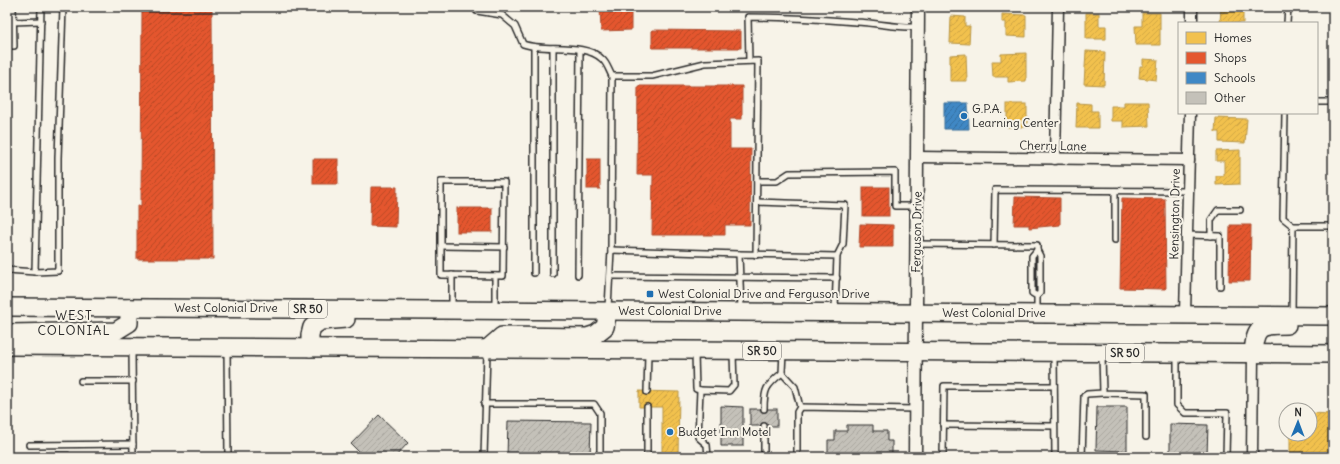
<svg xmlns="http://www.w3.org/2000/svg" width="1340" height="464" font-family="Delius,sans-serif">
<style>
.homes{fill:url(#homes-hatch);stroke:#b69444}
.shops{fill:url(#shops-hatch);stroke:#ac4a2d}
.schools{fill:url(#schools-hatch);stroke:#396c97}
.building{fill:url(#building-hatch);stroke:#2b2b2b}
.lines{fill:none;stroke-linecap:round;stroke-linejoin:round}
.service-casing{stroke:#2b2b2b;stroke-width:8}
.minor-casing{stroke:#2b2b2b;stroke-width:13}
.tertiary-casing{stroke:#2b2b2b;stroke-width:15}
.trunk-casing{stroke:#2b2b2b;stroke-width:20}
.service{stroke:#f7f3e8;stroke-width:5}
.minor{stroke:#f7f3e8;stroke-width:10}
.tertiary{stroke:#f7f3e8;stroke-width:12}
.trunk{stroke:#f7f3e8;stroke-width:17}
.poi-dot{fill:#1f6fb2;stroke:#f7f3e8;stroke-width:1.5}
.labels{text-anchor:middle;stroke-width:4;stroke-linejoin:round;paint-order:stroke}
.shield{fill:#f7f3e8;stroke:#686764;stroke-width:1}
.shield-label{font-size:11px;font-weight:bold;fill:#2b2b2b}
.poi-label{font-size:12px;fill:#2b2b2b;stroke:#f7f3e8;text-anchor:start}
.street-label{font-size:12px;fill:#2b2b2b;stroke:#f7f3e8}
.neighbourhood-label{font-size:13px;letter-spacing:1px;fill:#2b2b2b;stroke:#f7f3e8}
</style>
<defs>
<pattern id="homes-hatch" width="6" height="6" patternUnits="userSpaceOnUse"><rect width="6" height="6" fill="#f2c14e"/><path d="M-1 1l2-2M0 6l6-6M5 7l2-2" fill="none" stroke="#d0a644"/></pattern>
<pattern id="shops-hatch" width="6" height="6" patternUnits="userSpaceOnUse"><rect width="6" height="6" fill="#e4572e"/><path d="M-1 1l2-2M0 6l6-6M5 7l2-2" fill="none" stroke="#b94827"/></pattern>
<pattern id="schools-hatch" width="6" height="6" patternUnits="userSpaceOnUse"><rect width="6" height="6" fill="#3f88c5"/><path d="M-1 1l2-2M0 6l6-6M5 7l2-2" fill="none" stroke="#356fa0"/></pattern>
<pattern id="building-hatch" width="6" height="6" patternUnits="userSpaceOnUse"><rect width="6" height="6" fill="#c4c1b9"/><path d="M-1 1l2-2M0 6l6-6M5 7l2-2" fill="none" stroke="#a9a69f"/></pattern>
</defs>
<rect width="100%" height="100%" fill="#f7f3e8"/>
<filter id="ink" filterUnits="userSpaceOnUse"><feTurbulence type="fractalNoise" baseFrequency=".025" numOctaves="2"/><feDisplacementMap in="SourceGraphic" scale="8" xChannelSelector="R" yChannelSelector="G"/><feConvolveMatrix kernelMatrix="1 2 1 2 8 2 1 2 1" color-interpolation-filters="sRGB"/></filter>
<g filter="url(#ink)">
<g class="homes">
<path d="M1221,7H1243V23H1220Z"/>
<path d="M1086,13H1099V26H1106V39H1086Z"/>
<path d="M1142,13H1160V45H1136L1135,26H1142Z"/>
<path d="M1002,14L1026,15V37L1006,36V22H1002Z"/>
<path d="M951,16L965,17V26H970L969,44L950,43Z"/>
<path d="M1086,51L1105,52L1104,85L1084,84Z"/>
<path d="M1026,53V81L1008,82V77H993L992,61H1001V54Z"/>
<path d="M966,54L967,81H950V55Z"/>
<path d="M1143,59L1158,60L1156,80L1139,78L1140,66H1143Z"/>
<path d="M1124,102H1148L1149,126L1123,127V121H1111V106H1124Z"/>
<path d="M1077,103L1091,104V111H1098V128H1076Z"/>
<rect x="1007" y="104" width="20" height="23"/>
<path d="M1216,118L1247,119L1245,143L1219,142V132H1215Z"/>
<path d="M1240,150V184L1216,185V176H1224V161H1216V151Z"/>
<path d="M639,391L679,392L678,457H662V407H639Z"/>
<path d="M1310,413L1333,414V455L1290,454V434H1310Z"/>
</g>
<g class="shops">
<path d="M142,7H212L213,259H137V206H141Z"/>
<path d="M600,7H631V30L601,31Z"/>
<path d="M652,30L741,31V48H652Z"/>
<path d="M638,86H742V119H730V149H751L750,225H725V235H652L653,175H637Z"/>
<rect x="313" y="159" width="25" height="25"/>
<rect x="587" y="159" width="13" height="30"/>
<path d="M371,187H397L396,227L370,226Z"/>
<rect x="863" y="187" width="26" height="29"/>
<path d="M1015,197L1060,198V225L1029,228V225H1014Z"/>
<path d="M1122,198L1165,199L1166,289L1120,288Z"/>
<rect x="457" y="208" width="35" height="24"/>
<path d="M860,224L893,225V247H859Z"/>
<path d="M1230,225H1251L1250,281H1229Z"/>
</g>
<path class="schools" d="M944,103H968L969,129H944Z"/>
<g class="building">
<path d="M721,406L743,407V446H721Z"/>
<path d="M1097,407H1127V451L1096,450Z"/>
<rect x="750" y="409" width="27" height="17"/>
<path d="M379,415L408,443L395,457L391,456L369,457L368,455L364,457L351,444Z"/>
<path d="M508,421L591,422L590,457H507Z"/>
<path d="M1170,424L1208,425L1207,455H1170Z"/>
<path d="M847,425H873V431H887V441H892V457H828V440H835V431H847Z"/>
<rect x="50" y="452" width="19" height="5"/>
<rect x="1114" y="454" width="29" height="3"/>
</g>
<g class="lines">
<g class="service-casing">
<g id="service">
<path d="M41,7L35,272L58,271V158L63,7"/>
<path d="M477,11L502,15L515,26L523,44C545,52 585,42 602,59C607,63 609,71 612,76"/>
<path d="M490,13V7"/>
<path d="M13,22L41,21"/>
<path d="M1287,23L1288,7"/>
<path d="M7,46H14L13,7"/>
<path d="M749,61L748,17C784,17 820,19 856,22C877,23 897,28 918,27"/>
<path d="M1317,102H1333"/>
<path d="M1285,113L1283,218L1293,226L1292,314"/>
<path d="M757,181H777L789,173L895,172V206H916"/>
<path d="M441,182H504L503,276L441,275Z"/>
<path d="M757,202L845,205L843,244L837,256"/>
<path d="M1293,226H1333"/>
<path d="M1187,235L1220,236V286"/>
<path d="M1211,236V220L1218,210H1240"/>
<path d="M1115,240V191"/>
<path d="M916,244L1037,245V250"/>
<path d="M994,245L995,190L1188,191"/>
<path d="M441,246L504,247"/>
<path d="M611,250L739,254"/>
<path d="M7,270L35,272"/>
<path d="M534,273V47"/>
<path d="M553,274V48"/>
<path d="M452,275V307"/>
<path d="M578,275L580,50"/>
<path d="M610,276L837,278"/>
<path d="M1037,296L1032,293V256L1037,250L1040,256V293L1037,296V311"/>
<path d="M495,307V276"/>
<path d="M608,308L611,250L612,76H652L705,63L758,61L756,255"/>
<path d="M741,309L739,254L837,256L835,309"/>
<path d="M132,350L133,457"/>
<path d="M227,350L228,457"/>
<path d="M783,352L782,373L795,387L800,407"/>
<path d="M695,354L696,389L700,390"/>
<path d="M1054,354L1055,457"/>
<path d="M1102,356L1103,393L1146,394V437"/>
<path d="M1177,356V405L1185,413H1227L1226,457"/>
<path d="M81,381H133"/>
<path d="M647,392L648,353"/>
<path d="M484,404H594L600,413V457"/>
<path d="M764,409C764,389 766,386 782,373"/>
<path d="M943,425L1054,426"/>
<path d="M764,426V457"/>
<path d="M29,445L133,444"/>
<path d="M484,457L487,352"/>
<path d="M647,457V407"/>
<path d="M708,457L707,445L698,437L700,390L729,391L734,385L733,354"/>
<path d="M797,457V412L800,407L915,409"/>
<path d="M943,457L944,386H1054"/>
<path d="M1082,457L1084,396L1087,394L1103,393"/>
</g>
</g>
<g class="minor-casing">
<g id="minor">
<path d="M1192,23V7"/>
<path d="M917,157L1189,160"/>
<path d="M1055,159L1058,7"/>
<path d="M1185,314L1190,113"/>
<path d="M1252,457L1253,354"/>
</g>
</g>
<g class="tertiary-casing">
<path id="tertiary" d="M915,457L918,7"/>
</g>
<g class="trunk-casing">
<g id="trunk">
<path d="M7,307L1333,316"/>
<path d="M7,339L11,333L116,331L129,323V308"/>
<path d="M7,346L1333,354"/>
<path d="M310,348V335L312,327L321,321L346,319"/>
<path d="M487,349L502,336L587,337L596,334L605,327L608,311"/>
<path d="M1253,354C1255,326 1260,325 1287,325"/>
</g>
</g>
<use href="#service" class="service"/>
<use href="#minor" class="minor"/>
<use href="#tertiary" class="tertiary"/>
<use href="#trunk" class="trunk"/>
</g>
</g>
<g class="poi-dot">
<circle cx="964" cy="116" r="4"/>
<rect x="646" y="290" width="8" height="8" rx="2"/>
<circle cx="670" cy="432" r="4"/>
</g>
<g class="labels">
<g class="shield">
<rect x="289" y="300" width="38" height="18" rx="3"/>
<rect x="743" y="342" width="38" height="18" rx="3"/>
<rect x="1106" y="344" width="38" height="18" rx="3"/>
</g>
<g class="shield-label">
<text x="308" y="313">SR 50</text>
<text x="762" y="355">SR 50</text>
<text x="1125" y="357">SR 50</text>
</g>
<g class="poi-label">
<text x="972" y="113">G.P.A.<tspan x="972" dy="14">Learning Center</tspan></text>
<text x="658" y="298">West Colonial Drive and Ferguson Drive</text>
<text x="678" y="436">Budget Inn Motel</text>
</g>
<g class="street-label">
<text transform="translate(1053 146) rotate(1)" y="4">Cherry Lane</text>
<text transform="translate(1175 214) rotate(-89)" y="4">Kensington Drive</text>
<text transform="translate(917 232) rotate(-89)" y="4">Ferguson Drive</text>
<text x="226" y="312">West Colonial Drive</text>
<text x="670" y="315">West Colonial Drive</text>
<text x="994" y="317">West Colonial Drive</text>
</g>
<g class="neighbourhood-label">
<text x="74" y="320">WEST<tspan x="74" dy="15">COLONIAL</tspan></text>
</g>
</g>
<rect width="1340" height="464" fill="none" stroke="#f7f3e8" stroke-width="24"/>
<rect x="12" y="12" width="1316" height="440" fill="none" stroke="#2b2b2b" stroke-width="1.5" filter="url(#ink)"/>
<rect x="1178" y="22" width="140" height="92" fill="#f7f3e8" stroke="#a5a39c"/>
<rect x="1186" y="32" width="20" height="12" fill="#f2c14e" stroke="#a5a39c"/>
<text x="1214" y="42" font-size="12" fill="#2b2b2b">Homes</text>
<rect x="1186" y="52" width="20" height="12" fill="#e4572e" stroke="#a5a39c"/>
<text x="1214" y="62" font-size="12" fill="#2b2b2b">Shops</text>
<rect x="1186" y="72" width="20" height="12" fill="#3f88c5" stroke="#a5a39c"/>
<text x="1214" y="82" font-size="12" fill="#2b2b2b">Schools</text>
<rect x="1186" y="92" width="20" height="12" fill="#c4c1b9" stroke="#a5a39c"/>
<text x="1214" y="102" font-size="12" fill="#2b2b2b">Other</text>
<g transform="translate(1298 422) rotate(1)"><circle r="19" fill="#f7f3e8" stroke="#a5a39c"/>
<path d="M0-3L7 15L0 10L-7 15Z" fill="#1f6fb2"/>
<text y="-6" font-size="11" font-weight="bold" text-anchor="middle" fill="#2b2b2b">N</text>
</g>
</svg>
